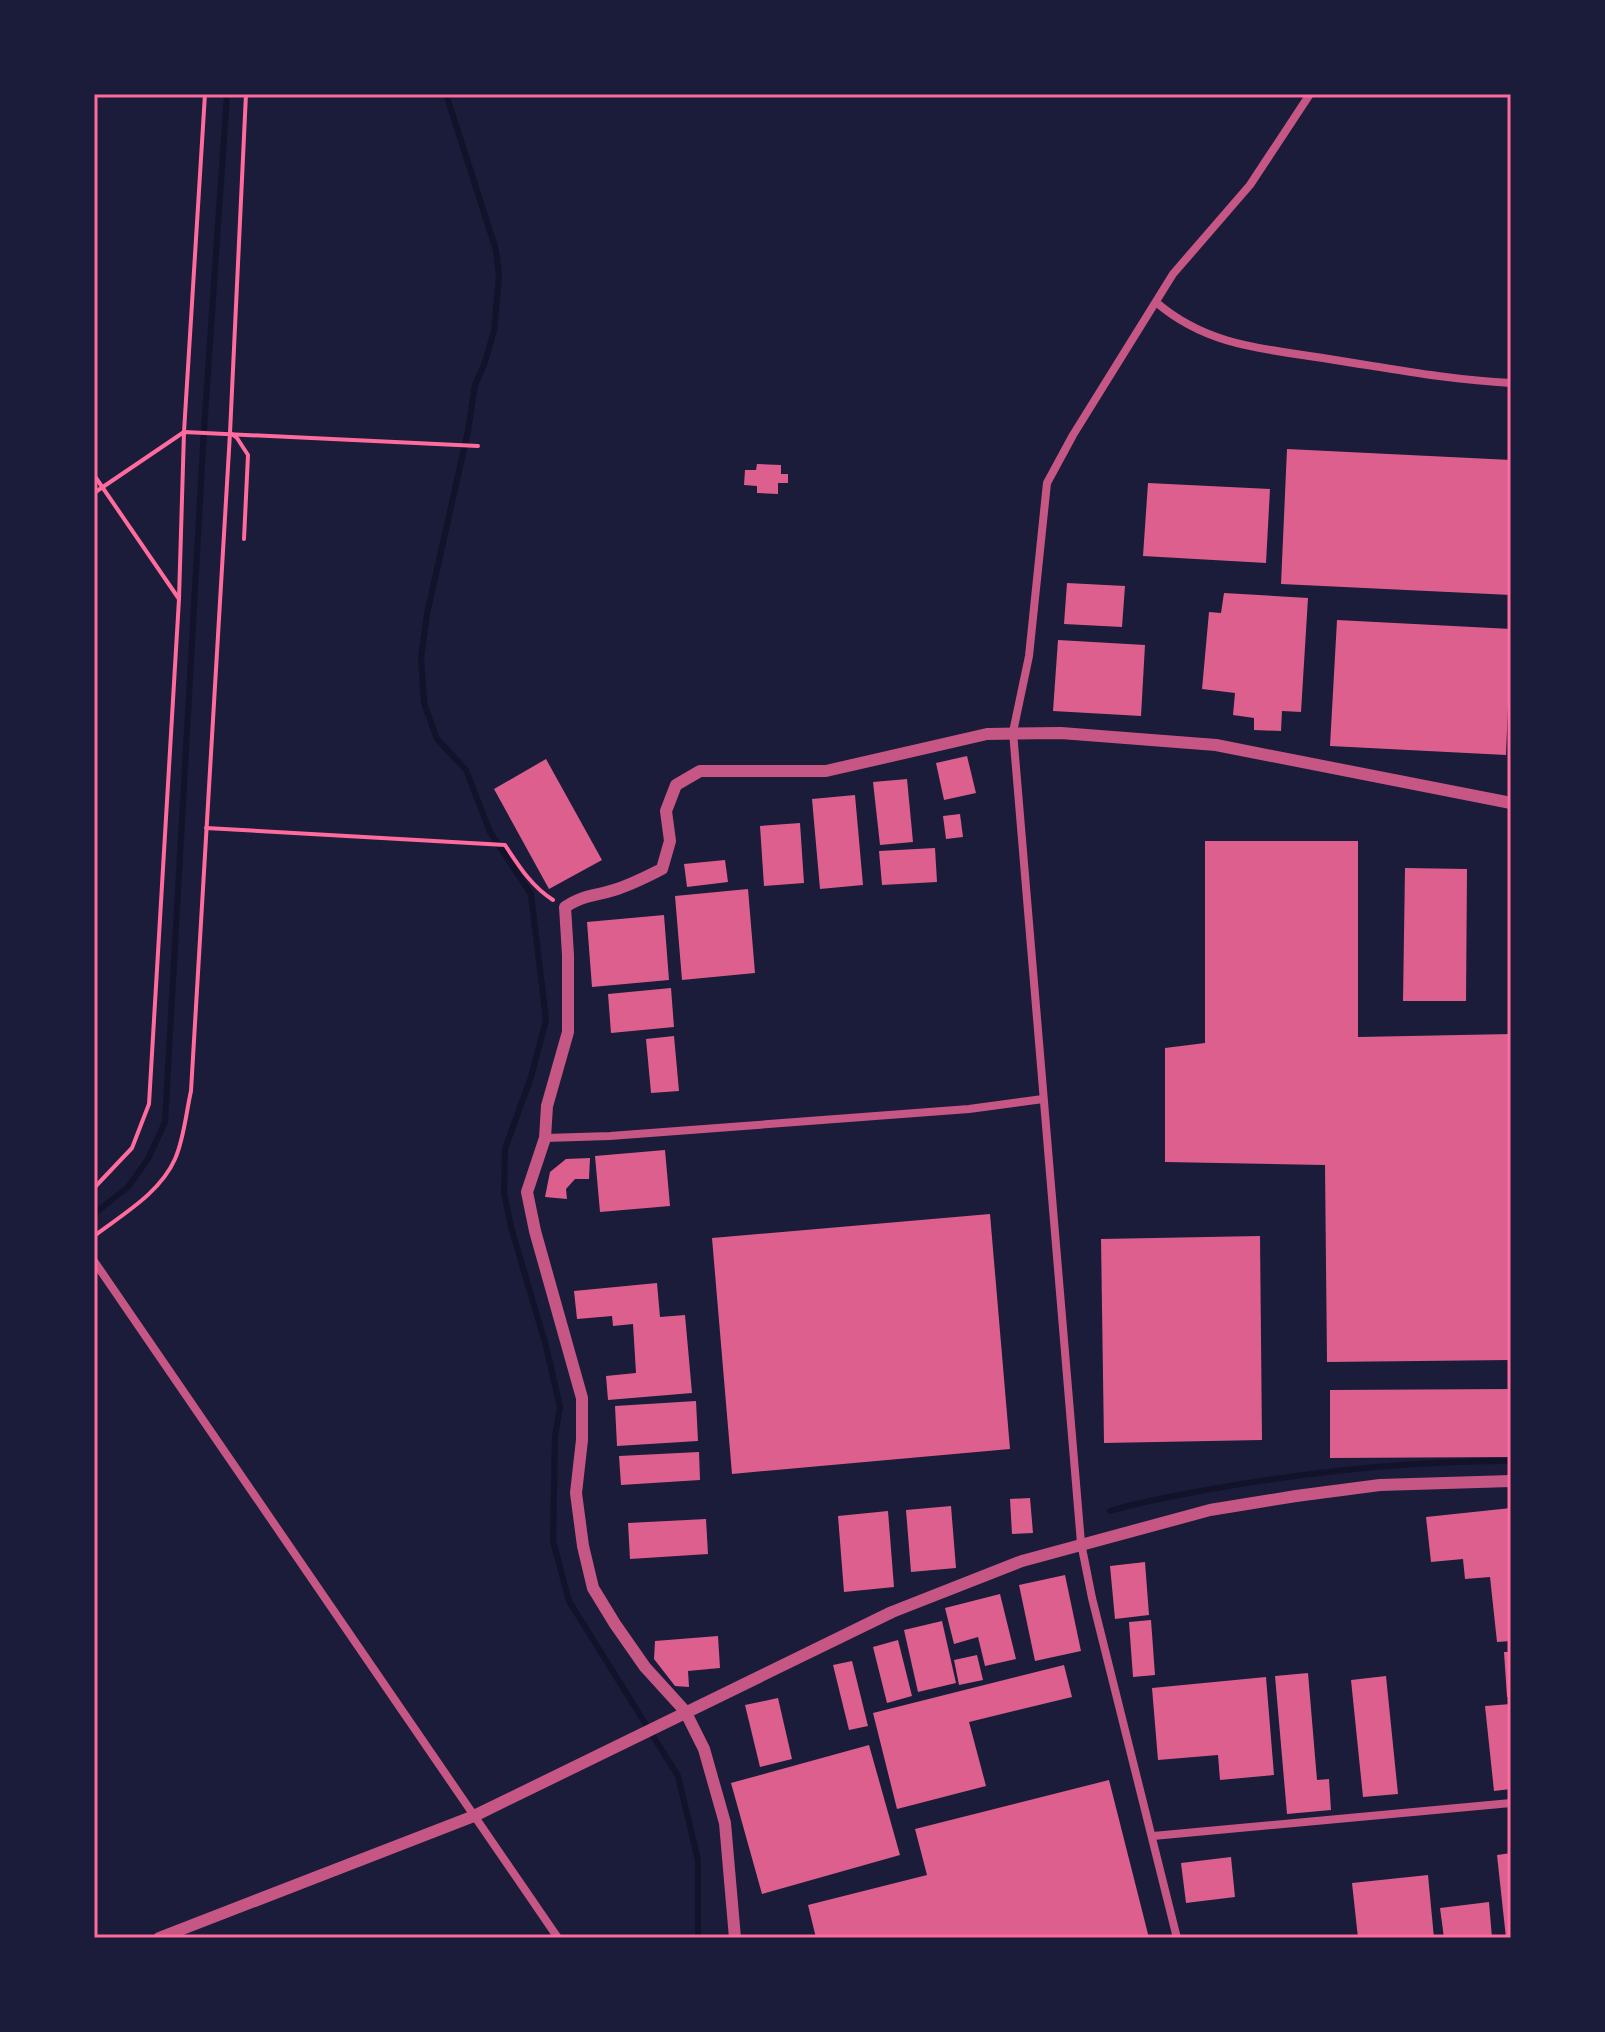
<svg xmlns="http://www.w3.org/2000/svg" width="1605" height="2032" font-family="'Fira Sans Condensed',sans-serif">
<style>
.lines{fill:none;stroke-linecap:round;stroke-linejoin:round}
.stream{stroke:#12122b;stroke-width:6}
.building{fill:#dd5f8e}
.path{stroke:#ff6b9d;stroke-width:4}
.minor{stroke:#c65784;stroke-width:8}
.tertiary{stroke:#c65784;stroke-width:12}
.neatline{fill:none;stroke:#ff6b9d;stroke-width:3}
</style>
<rect width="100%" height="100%" fill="#1b1b3a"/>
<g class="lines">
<g class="stream">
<path d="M446,94L496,250L499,276L494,331L484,365L475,385L468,431L427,614L421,658L424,703L437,739L466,770L490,832L531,894L546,1020L531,1077L505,1149L504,1193L511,1227L546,1346L560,1407L555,1437L553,1541L569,1601L678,1776L698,1860V1938"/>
<path d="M94,1214L128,1187L148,1159L165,1122L204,429L227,94"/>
<path d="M1110,1511C1142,1501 1174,1496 1206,1490C1306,1472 1410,1461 1511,1461"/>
</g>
</g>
<g class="building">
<path d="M1287,449L1511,460V595L1281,584Z"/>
<path d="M757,464L781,465V474H788V483H778V494L757,493V486L744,485L745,470H756Z"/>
<path d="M1148,483L1270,489L1266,563L1143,556Z"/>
<path d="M1067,583L1125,586L1122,627L1064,624Z"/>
<path d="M1224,593L1308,598L1301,712L1282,711L1281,731L1254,730V718L1233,715L1235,693L1202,689L1209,612L1221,613Z"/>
<path d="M1337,620L1511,629L1506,755L1330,746Z"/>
<path d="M1058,640L1145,645L1141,716L1053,711Z"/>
<path d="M967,756L976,793L944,800L936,763Z"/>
<path d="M546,759L602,860L549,889L494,789Z"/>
<path d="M907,779L913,842L880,845L873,782Z"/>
<path d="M855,795L863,885L820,889L812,799Z"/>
<path d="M960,814L963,837L946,839L943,816Z"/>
<path d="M800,823L804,883L764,886L760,826Z"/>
<path d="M1205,841H1358V1037L1511,1034V1360L1327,1362L1325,1165L1165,1162V1048L1205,1043Z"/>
<path d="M935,848L937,882L882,885L879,851Z"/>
<path d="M725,860L728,882L687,887L684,864Z"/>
<path d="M1405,868L1467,869L1466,1001H1403Z"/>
<path d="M748,889L755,973L682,980L675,896Z"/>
<path d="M664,915L669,980L592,987L587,922Z"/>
<path d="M671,988L674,1027L611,1033L608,994Z"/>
<path d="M674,1036L679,1091L651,1093L646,1039Z"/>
<path d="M665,1150L670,1206L600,1212L595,1156Z"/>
<path d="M590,1158L589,1179H575L566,1189L567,1199L545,1197L550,1172L566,1159Z"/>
<path d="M990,1214L1010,1449L732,1474L712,1238Z"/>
<path d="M1260,1236L1262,1440L1104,1443L1101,1239Z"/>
<path d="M657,1283L660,1317L685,1315L692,1393L608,1400L606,1376L636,1373L633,1324L613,1326L612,1316L577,1319L574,1291Z"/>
<path d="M1511,1389V1457L1330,1458V1390Z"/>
<path d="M696,1401L698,1441L617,1446L615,1406Z"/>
<path d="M699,1452L700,1480L621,1485L619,1456Z"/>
<path d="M1030,1498L1033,1533L1012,1534L1010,1499Z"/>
<path d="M951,1506L956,1568L911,1572L906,1510Z"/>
<path d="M1511,1508V1641L1497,1642L1490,1577L1465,1579L1463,1559L1431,1562L1426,1517Z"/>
<path d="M888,1511L894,1587L844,1592L838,1516Z"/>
<path d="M706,1519L708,1554L630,1559L628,1523Z"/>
<path d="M1145,1562L1149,1615L1115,1619L1110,1566Z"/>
<path d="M1065,1575L1081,1651L1035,1661L1019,1585Z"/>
<path d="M1000,1594L1016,1659L985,1666L978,1637L954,1644L945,1608Z"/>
<path d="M1151,1620L1155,1675L1133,1677L1129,1622Z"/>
<path d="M942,1621L956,1683L918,1692L904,1630Z"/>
<path d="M718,1636L720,1668L688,1671L689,1687L675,1686L654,1659L655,1641Z"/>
<path d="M898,1640L912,1696L887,1703L873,1647Z"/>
<path d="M1504,1652H1511V1697H1507Z"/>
<path d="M977,1655L983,1680L959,1685L954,1660Z"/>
<path d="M852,1661L868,1726L849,1730L833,1665Z"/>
<path d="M1064,1665L1072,1697L969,1722L986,1786L897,1809L873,1713Z"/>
<path d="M1308,1673L1317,1780L1329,1779L1331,1810L1287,1814L1275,1676Z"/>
<path d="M1386,1676L1398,1794L1363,1797L1351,1680Z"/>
<path d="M1266,1677L1274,1775L1220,1780L1218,1755L1158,1760L1152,1688Z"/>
<path d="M778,1698L792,1759L760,1767L745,1705Z"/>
<path d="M1511,1704V1789L1494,1791L1485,1706Z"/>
<path d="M869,1745L900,1855L762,1894L731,1783Z"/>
<path d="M1109,1780L1149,1938H816L808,1905L927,1875L915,1829Z"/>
<path d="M1511,1853V1938H1506L1497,1855Z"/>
<path d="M1231,1857L1235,1897L1186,1903L1181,1863Z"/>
<path d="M1428,1875L1434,1938H1358L1352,1883Z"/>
<path d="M1489,1902L1492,1938H1444L1440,1908Z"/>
</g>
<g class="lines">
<g class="path">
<path d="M232,434L237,438L248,455L244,539"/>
<path d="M94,475L179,599"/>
<path d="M94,493L184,432L478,446"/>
<path d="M206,828L505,845C519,866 531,886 553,900"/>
<path d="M94,1188L132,1148L149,1104L179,599L184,432L205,94"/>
<path d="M94,1236C123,1214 160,1193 175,1159C184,1139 186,1113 191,1091L230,433L246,94"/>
</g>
<g class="minor">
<path d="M1157,303C1210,348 1269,349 1335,360C1393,369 1451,380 1511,383"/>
<path d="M545,1138L610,1136L969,1109L1043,1099"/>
<path d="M94,1261L558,1938"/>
<path d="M1153,1836L1511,1803"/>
<path d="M1177,1938L1092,1598L1081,1543L1013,732L1029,656L1047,483L1073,435L1173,274L1250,185L1310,94"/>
</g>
<g class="tertiary">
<path d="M159,1938L474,1816L892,1612L1022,1561L1210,1510L1296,1496L1380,1485L1511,1481"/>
<path d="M735,1938L725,1823L704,1749L685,1711L645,1667L615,1624L593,1588L583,1546L576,1493L582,1440V1398L535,1231L527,1192L545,1138L547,1106L568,1032V955L565,907C586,894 592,897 614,890C631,885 646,877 662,869L670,841L666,811L676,785L700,771H826L987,734L1061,733L1216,745L1511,803"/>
</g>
</g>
<rect width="1605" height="2032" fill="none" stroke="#1b1b3a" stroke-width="192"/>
<rect x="96" y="96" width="1413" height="1840" class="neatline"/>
</svg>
